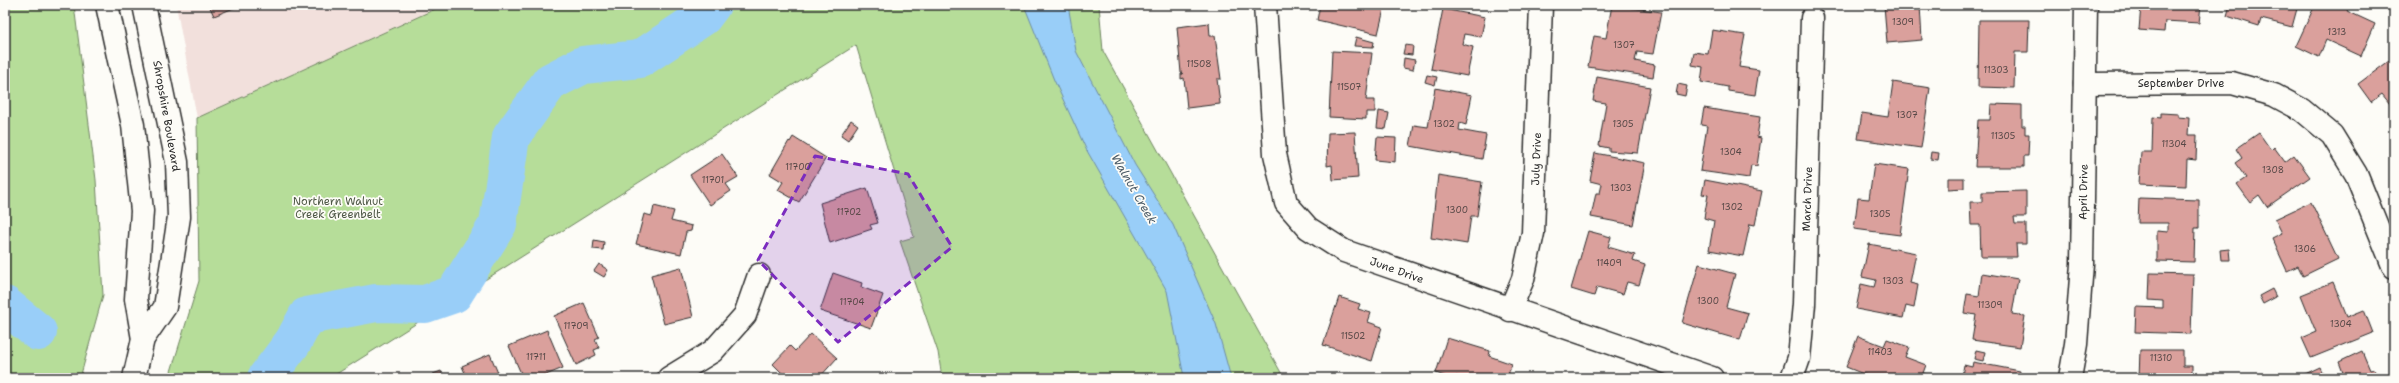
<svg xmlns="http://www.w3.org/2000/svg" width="2399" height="383" font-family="'Shantell Sans',sans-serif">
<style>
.built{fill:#f2e0dc}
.green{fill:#b6dd99;stroke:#708462}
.water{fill:#99cef8;stroke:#6d8da6}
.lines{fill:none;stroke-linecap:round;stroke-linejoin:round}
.river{stroke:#99cef8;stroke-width:38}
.building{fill:#daa09c;stroke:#2b2b2b}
.minor-casing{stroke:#2b2b2b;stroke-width:25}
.tertiary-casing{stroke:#2b2b2b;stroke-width:25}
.minor{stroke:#fdfcf7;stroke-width:22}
.tertiary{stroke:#fdfcf7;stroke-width:22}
.marked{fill:#7b2cbf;fill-opacity:0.2;stroke:#7b2cbf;stroke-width:3;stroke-dasharray:8 5;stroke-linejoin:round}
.labels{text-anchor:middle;stroke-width:3.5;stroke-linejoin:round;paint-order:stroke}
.number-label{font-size:9px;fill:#574847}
.street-label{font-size:11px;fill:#2b2b2b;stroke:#fdfcf7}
.park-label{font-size:11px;fill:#4e5846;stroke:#fdfcf7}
.water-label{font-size:12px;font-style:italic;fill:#4c5c68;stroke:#fdfcf7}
</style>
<rect width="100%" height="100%" fill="#fdfcf7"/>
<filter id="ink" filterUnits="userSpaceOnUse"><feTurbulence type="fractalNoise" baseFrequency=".025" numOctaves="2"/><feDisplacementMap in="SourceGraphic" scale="8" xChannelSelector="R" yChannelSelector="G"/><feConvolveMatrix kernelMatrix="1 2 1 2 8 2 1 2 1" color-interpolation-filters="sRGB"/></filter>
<g filter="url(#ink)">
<path class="built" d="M176,5H444L197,118Z"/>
<g class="green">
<path d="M5,5H74L96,180L103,295L80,378H24L5,375Z"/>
<path d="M444,5H1099L1103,51L1284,378H942L938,352L900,241L914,237L856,45L330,378H169L199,281L197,118Z"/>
</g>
<path class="water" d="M1024,5H1068L1076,51L1135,165L1173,225L1216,324L1231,378L1184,377L1167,291L1086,149L1054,80Z"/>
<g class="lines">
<g class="river">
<path d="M5,305L38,332"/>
<path d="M266,378L293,342L307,316L376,303L425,304L454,294L498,224L511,137L550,82L583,65L640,59L703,17L712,5"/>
</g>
</g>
<g class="building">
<path d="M209,5H241L214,16Z"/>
<path d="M1320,5H1368L1384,9L1378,34L1317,20Z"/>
<path d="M1612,5L1661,12L1653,54L1637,52L1635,61L1655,65L1653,77L1588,67L1594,36L1606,38Z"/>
<path d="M1884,5H1920L1922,40L1887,43Z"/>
<path d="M2141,5H2201L2199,23L2165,21L2164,32L2139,30Z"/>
<path d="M2230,5H2298L2292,27L2261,19L2259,26L2227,16Z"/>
<path d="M2315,5H2350L2347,11L2375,24L2361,56L2326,40L2319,57L2296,46Z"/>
<path d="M1443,9L1485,17L1481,37L1464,34L1462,44L1473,47L1467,76L1431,69Z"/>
<path d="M1979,20H2029L2028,52H2015L2014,88L1978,87Z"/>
<path d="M1209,23L1210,36H1215L1221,79H1217L1220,104L1187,108L1184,78L1181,79V74H1183L1181,73L1177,27Z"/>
<path d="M1712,30L1745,35L1739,67L1759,70L1755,95L1728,91V87L1701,82L1703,67L1692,65L1694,52L1708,54Z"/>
<path d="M1356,37L1374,42L1373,47L1354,46Z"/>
<path d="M1405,45L1413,46L1412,55L1403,54Z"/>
<path d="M1332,51L1372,53L1366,100H1375V112H1366V119L1329,117Z"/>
<path d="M1404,58L1415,60L1413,70L1403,68Z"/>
<path d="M2393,58L2394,59V116L2391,111L2394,109L2382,94L2371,102L2358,84Z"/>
<path d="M1427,75L1437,77L1435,85L1425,82Z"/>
<path d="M1597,77L1650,87L1638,153L1609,151V148L1599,146L1606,103L1593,101Z"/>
<path d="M1893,82L1930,88L1921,148L1858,139L1862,113L1888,117Z"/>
<path d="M1678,84L1687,86L1685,96L1676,94Z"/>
<path d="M1435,88L1472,95L1466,125L1460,123L1459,130L1486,135L1482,159L1410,146L1414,125L1428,127Z"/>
<path d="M1991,104L2022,105V126H2025V134H2029L2028,156H2024V167H1975L1978,120H1990Z"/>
<path d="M1704,108L1760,117L1757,137L1761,138L1757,166L1751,165L1749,178L1700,171L1707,126L1701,125Z"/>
<path d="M1379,111L1389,113L1386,129L1377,128Z"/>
<path d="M2161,113L2178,114V117L2189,118L2188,135H2197L2196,160L2187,159L2186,186L2139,184L2141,152H2152L2153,117L2161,118Z"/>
<path d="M851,120L858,125L848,140L841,135Z"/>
<path d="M1355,132L1358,178L1333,180L1332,165L1327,166L1328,133Z"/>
<path d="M2259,133L2271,150L2274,147L2285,162L2294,155L2310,177L2267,207L2259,195L2250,202L2237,184L2246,178L2235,163L2242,158L2236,149Z"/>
<path d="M793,137L826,158L799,202L778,190L783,182L770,174L789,141L790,142Z"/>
<path d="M1377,137L1396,138L1395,162L1375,160Z"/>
<path d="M1931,152L1939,153L1938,160L1930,159Z"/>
<path d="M1595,153L1645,163L1633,225L1591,217L1596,193H1600L1602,184L1590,181Z"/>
<path d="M722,154L738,177L726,184L731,191L710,205L690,175Z"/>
<path d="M1874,164L1909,169L1900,235L1854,229L1858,198L1869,199Z"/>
<path d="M1438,175L1482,182L1477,216H1471L1467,244L1431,238Z"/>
<path d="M1948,178H1964V188L1948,189Z"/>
<path d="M1705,180L1762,191L1755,225L1750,224L1743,256L1709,250L1714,221L1704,218L1708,195L1702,194Z"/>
<path d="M867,188L878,223L870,225L872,229L830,243L820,203Z"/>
<path d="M2026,191V217H2014L2015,224H2026V244H2016L2017,257H1981L1980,225H1971L1970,202H1982V192Z"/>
<path d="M2139,198L2199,200V228H2195L2194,262L2157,261V231L2168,232V223H2138Z"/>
<path d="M2311,202L2338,259L2303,276L2298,266L2287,271L2272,238L2282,233L2275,219Z"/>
<path d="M654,206L674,211L671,221L692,226L691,231L686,232L681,254L636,244L644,214L652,216Z"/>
<path d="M1588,231L1611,237L1608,247L1635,255L1633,261L1645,265L1639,285L1627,282L1623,294L1597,287L1594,296L1571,289Z"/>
<path d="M594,240L604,242L603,250L593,249Z"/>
<path d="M1869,244L1916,253L1910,283L1918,285L1914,308L1906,306L1903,318L1856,309L1861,284L1874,287L1876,280L1862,277Z"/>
<path d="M2229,249L2230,260H2221L2220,250Z"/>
<path d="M599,264L608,270L604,277L594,271Z"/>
<path d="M1699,264L1735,274L1726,307L1748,313L1740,340L1682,323Z"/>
<path d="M681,267L693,317L664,324L651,275Z"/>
<path d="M833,273L862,283L861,287L883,295L871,328L820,311Z"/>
<path d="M1982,273L2018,279L2012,314L2025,316L2020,347L1972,340L1976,315L1964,313L1967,294L1979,296Z"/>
<path d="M2150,273L2193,274L2191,334L2135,332L2136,307L2163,308V301L2149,300Z"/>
<path d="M2333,282L2347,317L2364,310L2373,333L2311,358L2302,338L2316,332L2301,295Z"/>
<path d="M2272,289L2276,297L2263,304L2259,296Z"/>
<path d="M1339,297L1360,304L1358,309L1371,313L1368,322L1382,327L1372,361L1323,345Z"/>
<path d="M584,303L599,337L595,339L599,348L594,350L596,355L576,365L554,316Z"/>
<path d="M547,330L563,368L546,375L547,378H523L509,346Z"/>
<path d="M811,334L837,358L819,378H787L773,364L790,346L795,351Z"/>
<path d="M1858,336L1884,346L1887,339L1909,347L1905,357L1926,365L1923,373L1928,375L1927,378H1865L1866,375L1846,367Z"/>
<path d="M1447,338L1490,351L1489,356L1512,364L1507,378H1464L1456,376L1455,378H1450L1436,373Z"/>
<path d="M1976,350L1985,352L1983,361L1974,359Z"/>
<path d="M2140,350H2183V366H2192V378H2139Z"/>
<path d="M2362,351L2370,370L2374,369L2378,378H2345L2339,362Z"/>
<path d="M490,354L500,378H467L462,366Z"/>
<path d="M1973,362L2020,371L2019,378H1970L1971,376L1962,375L1964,365L1972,367Z"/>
<path d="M2320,367L2324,376L2304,378L2303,375Z"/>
<path d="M441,371L444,378H434L433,374Z"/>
</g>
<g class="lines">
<g class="minor-casing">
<g id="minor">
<path d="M1265,5L1275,154L1286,203L1308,228L1344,251L1712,378"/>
<path d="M2085,84L2232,83L2274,95L2302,110L2332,135L2356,174L2394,268"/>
<path d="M1510,310L1523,279L1533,233L1541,5"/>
<path d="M669,378L713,351L745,315L759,275"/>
<path d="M1792,378L1799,358L1804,304L1812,18"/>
<path d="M2070,378L2076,344L2082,264L2086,5"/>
</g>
</g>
<g class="tertiary-casing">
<g id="tertiary">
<path d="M107,5L133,125L142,211L136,299L143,339"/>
<path d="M134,378L143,339L165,307L179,217L177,162L144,5"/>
</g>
</g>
<use href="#minor" class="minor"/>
<use href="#tertiary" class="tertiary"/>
</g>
</g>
<path class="marked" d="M815,156L908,174L952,247L838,342L758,260Z"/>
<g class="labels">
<g class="number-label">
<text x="1903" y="25">1309</text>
<text x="2337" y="35">1313</text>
<text x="1624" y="48">1307</text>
<text x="1199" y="67">11508</text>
<text x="1996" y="73">11303</text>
<text x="1349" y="90">11507</text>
<text x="1907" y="118">1307</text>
<text x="1444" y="127">1302</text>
<text x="1623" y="127">1305</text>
<text x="2003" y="139">11305</text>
<text x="2174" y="147">11304</text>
<text x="1731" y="155">1304</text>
<text x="798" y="170">11700</text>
<text x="2273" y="173">1308</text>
<text x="713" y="183">11701</text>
<text x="1621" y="191">1303</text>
<text x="1732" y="210">1302</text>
<text x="1457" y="213">1300</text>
<text x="849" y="215">11702</text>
<text x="1880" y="217">1305</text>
<text x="2305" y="252">1306</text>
<text x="1609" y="266">11409</text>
<text x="1893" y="284">1303</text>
<text x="1708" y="304">1300</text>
<text x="852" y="305">11704</text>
<text x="1990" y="308">11309</text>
<text x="2341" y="327">1304</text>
<text x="576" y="329">11709</text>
<text x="1353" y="339">11502</text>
<text x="1880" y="355">11403</text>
<text x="536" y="360">11711</text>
<text x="2161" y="361">11310</text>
</g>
<g class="street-label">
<text x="2181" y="87">September Drive</text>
<text transform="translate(167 116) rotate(80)" y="4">Shropshire Boulevard</text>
<text transform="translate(1536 159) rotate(-88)" y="4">July Drive</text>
<text transform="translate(2083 192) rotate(-89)" y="4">April Drive</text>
<text transform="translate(1807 199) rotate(-88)" y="4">March Drive</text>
<text transform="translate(1397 270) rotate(20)" y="4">June Drive</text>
</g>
<g class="park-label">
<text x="338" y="205">Northern Walnut<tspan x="338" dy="13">Creek Greenbelt</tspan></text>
</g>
<g class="water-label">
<text transform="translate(1134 189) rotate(60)" y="4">Walnut Creek</text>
</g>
</g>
<rect width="2399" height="383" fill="none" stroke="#fdfcf7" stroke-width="20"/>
<rect x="10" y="10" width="2379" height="363" fill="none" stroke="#2b2b2b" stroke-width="1.5" filter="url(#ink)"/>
</svg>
